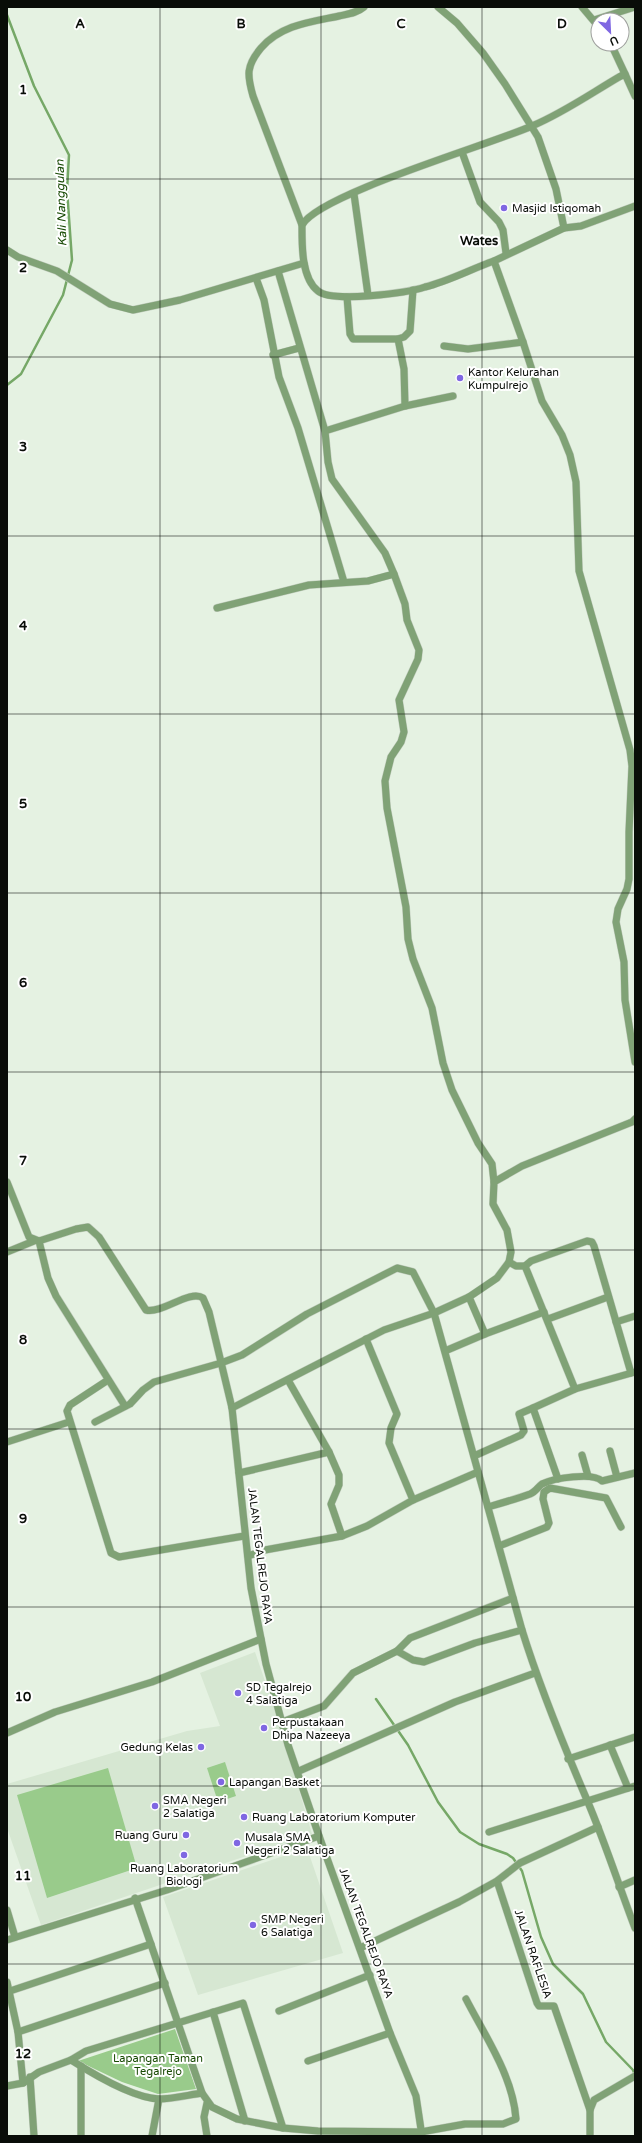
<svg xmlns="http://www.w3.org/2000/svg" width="642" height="2143" font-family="'Varela Round',sans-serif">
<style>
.built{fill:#d6e7d2}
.green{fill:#99cb8b}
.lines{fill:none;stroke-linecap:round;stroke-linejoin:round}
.stream{stroke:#76a867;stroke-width:2.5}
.street-casing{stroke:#c2cdbf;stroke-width:8}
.street{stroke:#80a276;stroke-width:7}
.grid{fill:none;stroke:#090d08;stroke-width:1;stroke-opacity:0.55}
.poi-dot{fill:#7f67e2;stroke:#fff;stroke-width:1.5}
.labels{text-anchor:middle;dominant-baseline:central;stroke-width:4;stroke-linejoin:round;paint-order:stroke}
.poi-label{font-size:11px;fill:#090d08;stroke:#fff;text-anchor:start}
.street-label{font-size:11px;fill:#090d08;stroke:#fff}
.park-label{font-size:11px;fill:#184a03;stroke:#fff}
.water-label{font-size:12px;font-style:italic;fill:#194a05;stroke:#fff}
.quarter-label{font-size:13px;font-weight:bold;fill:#090d08;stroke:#fff}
.grid-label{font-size:13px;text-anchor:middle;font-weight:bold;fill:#090d08;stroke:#fff;stroke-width:4;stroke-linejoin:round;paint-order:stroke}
</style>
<rect width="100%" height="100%" fill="#e5f2e2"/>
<!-- built -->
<g class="built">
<path d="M 255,1652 L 276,1713 L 312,1834 L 41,1925 L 7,1828 L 7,1784 L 187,1731 L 220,1726 L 200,1673 Z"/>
<path d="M 307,1848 L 343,1953 L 198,1995 L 163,1897 Z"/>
</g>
<!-- green -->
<g class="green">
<path d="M 225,1762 L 236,1796 L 218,1802 L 207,1768 Z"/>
<path d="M 108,1768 L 137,1868 L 47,1898 L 17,1795 Z"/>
<path d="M 175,2029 L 196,2089 L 158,2094 L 122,2082 L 78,2061 Z"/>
</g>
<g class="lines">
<!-- stream -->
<g class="stream">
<path d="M 7,15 L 34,86 L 69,155 L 67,190 L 72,260 L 63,295 L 21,374 L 7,385"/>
<path d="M 376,1699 L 408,1745 L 438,1802 L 460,1832 L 479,1844 L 507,1854 L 513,1858 L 522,1871 L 541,1937 L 553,1964 L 583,1994 L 606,2042 L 633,2070 L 635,2075"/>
</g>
<!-- street casing -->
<g class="street-casing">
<g id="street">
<path d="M 438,7 L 457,23 L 483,53 L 505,84 L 538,137 L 556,189 L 564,228 L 494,261 L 523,342 L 542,401 L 562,435 L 570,455 L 576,482 L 579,571 L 630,750 L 632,766 L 629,832 L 629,879 L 627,889 L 618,909 L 616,922 L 624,962 L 625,1000 L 635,1062"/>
<path d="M 582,7 L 598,26"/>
<path d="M 594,20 L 635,7"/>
<path d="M 611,44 L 625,74"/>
<path d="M 462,152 L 480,202 L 499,222 L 503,230 L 506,253"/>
<path d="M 354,194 L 368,295"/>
<path d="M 302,225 L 253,96 C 247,75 246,66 261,48 C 281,25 310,22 339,16 C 348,14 357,13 364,7"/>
<path d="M 564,228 L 581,226 L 635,206"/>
<path d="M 7,250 L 18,257 L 57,271 L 110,304 L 133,310 L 180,300 L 304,263"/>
<path d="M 494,261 C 471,269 449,281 425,287 C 407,293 332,303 318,291 C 301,278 302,244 302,225 C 319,194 492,144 532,126 C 563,113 590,94 619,77 L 625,74 L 635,96"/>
<path d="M 256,278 L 264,300 L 279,377 L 298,428 L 344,582"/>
<path d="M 347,297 L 350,334 L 353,339 L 398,339 L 404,337 L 410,331 L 413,290"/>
<path d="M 398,339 L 404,369 L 405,406"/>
<path d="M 444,346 L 468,349 L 523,342"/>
<path d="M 273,355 L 299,348"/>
<path d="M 325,431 L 405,406 L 453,396"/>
<path d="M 394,574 L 405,604 L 407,620 L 419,650 L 418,659 L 399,700 L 404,732 L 401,742 L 391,757 L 385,781 L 387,808 L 406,907 L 408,939 L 413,959 L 432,1008 L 443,1063 L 452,1090 L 478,1143 L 492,1164 L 494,1182"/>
<path d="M 217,608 L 309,585 L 368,581 L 394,574 L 385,553 L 332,479 L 328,462 L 325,431 L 278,271"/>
<path d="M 7,1182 L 29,1237 L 39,1241 L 76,1229 L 88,1227 L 99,1237 L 146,1310 C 162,1314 190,1289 203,1298 L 209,1312 L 232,1408 L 251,1588 L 266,1664 L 288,1745 L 319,1836 L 390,2033 L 416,2096 L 422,2136"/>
<path d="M 39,1241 L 48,1278 L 56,1296 L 125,1406"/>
<path d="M 7,1252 L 34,1241"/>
<path d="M 509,1262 L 516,1266 L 525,1266"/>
<path d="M 469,1297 L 485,1334"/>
<path d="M 548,1319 L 608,1297"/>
<path d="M 616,1322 L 635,1316"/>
<path d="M 366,1339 L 397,1414 L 391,1428 L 389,1443 L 413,1500"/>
<path d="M 445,1351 L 485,1334 L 544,1312"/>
<path d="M 108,1380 L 70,1405 L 67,1411 L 111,1553 L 119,1557 L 244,1536"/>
<path d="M 288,1380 L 329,1452 L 339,1475 L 339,1485 L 331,1504 L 342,1536"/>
<path d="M 575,1389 L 525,1266 L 531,1261 L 587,1241 L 592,1242 L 594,1246 L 631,1373"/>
<path d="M 232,1408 L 384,1330 L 434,1313 L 469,1297 L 497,1278 L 509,1262 L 511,1252 L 507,1230 L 493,1204 L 494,1182 L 522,1166 L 632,1122 L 635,1119"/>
<path d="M 95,1422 L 130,1404 L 143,1390 L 154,1382 L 221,1363 L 242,1355 L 307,1314 L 397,1268 L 413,1272 L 434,1313 L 522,1630 C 540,1688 563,1744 587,1800 C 605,1842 619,1886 635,1928"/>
<path d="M 7,1442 L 69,1422"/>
<path d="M 610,1451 L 617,1477"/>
<path d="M 582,1455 L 588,1476"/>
<path d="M 474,1456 L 521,1435 L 524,1431 L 519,1414 L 533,1408"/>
<path d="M 239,1473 L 329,1452"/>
<path d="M 558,1479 L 533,1408 L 575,1389 L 635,1372"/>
<path d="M 488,1507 C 502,1503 516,1499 530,1494 C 535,1492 538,1487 542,1484 C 554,1478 593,1472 602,1481 L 635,1473"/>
<path d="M 499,1546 L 547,1527 L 549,1523 L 543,1499 L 544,1492 L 550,1488 L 606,1498 L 621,1527"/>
<path d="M 248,1556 L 265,1550 L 342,1536 L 367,1526 L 413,1500 L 478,1472"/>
<path d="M 397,1651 L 410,1638 L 513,1598"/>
<path d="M 282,1722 L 324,1706 L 353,1673 L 397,1651 L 413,1660 L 424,1662 L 475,1643 L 522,1630"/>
<path d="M 7,1733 L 55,1712 L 152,1682 L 261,1639"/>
<path d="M 610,1745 L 628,1788"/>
<path d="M 568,1759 L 635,1737"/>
<path d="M 299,1771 L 455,1702 L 535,1673"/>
<path d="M 489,1832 L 635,1786"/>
<path d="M 497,1881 L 537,2003 L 539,2006 L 554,2006 L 590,2110"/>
<path d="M 619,1887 L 635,1880"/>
<path d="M 135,1898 L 202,2093"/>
<path d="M 7,1910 L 15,1937"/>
<path d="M 7,1940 L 167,1890 L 319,1836"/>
<path d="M 360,1948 L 459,1902 L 497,1881 L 520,1863 L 598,1827"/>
<path d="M 7,1982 L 18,2032 L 23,2083"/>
<path d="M 10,1991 L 151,1944"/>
<path d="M 279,2011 L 370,1975"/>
<path d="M 213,2012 L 245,2121"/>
<path d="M 18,2032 L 165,1983"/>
<path d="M 71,2060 L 86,2051 L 243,2003 L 283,2128"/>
<path d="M 308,2061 L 390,2033"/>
<path d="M 81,2066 L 81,2136"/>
<path d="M 30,2077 L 34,2136"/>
<path d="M 7,2086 L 23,2083 L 39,2072 L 71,2060 C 93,2074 133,2098 159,2099 C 172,2099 188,2095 202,2093 L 212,2107 L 237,2119 L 283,2128 L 318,2131 L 421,2132 L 465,2124 L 503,2124 L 516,2119 C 513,2076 485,2036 466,1999"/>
<path d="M 152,2136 L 159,2099"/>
<path d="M 207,2136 L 204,2117 L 207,2103"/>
<path d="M 590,2136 L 590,2110 L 594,2100 L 635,2076"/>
</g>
</g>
<!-- street -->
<use href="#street" class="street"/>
</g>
<!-- grid -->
<path class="grid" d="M 160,7 L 160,2136M 321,7 L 321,2136M 482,7 L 482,2136M 7,179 L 635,179M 7,357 L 635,357M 7,536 L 635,536M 7,714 L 635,714M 7,893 L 635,893M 7,1072 L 635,1072M 7,1250 L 635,1250M 7,1429 L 635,1429M 7,1607 L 635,1607M 7,1786 L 635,1786M 7,1964 L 635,1964"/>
<!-- markers -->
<g class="poi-dot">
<circle cx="504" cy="208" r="4"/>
<circle cx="460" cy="378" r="4"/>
<circle cx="238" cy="1693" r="4"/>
<circle cx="264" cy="1728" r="4"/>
<circle cx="201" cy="1747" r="4"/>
<circle cx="221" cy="1782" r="4"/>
<circle cx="155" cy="1806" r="4"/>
<circle cx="244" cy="1817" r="4"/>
<circle cx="186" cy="1835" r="4"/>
<circle cx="237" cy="1843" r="4"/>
<circle cx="184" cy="1855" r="4"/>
<circle cx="253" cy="1925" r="4"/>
</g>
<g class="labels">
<!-- poi labels -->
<g class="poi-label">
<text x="512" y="208">Masjid Istiqomah</text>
<text x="468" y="372">Kantor Kelurahan<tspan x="468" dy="13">Kumpulrejo</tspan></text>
<text x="246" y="1687">SD Tegalrejo<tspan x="246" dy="13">4 Salatiga</tspan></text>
<text x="272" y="1722">Perpustakaan<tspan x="272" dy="13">Dhipa Nazeeya</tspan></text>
<text x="193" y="1747" text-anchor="end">Gedung Kelas</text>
<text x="229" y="1782">Lapangan Basket</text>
<text x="163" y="1800">SMA Negeri<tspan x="163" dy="13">2 Salatiga</tspan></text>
<text x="252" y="1817">Ruang Laboratorium Komputer</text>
<text x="178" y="1835" text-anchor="end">Ruang Guru</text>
<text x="245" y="1837">Musala SMA<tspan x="245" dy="13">Negeri 2 Salatiga</tspan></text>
<text x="184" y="1868" text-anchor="middle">Ruang Laboratorium<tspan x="184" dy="13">Biologi</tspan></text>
<text x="261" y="1919">SMP Negeri<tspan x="261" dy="13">6 Salatiga</tspan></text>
</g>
<!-- street labels -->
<g class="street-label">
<text transform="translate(260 1556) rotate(83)">JALAN TEGALREJO RAYA</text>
<text transform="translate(366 1933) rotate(70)">JALAN TEGALREJO RAYA</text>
<text transform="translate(533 1954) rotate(71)">JALAN RAFLESIA</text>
</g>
<!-- park labels -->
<g class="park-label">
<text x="158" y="2058">Lapangan Taman<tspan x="158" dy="13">Tegalrejo</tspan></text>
</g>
<!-- water labels -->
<g class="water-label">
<text transform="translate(61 203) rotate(-92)">Kali Nanggulan</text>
</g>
<!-- quarter labels -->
<g class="quarter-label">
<text x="479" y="241">Wates</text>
</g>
</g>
<g class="grid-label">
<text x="80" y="28">A</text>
<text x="241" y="28">B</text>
<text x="401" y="28">C</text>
<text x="562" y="28">D</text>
<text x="23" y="94">1</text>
<text x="23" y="272">2</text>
<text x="23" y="451">3</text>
<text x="23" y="630">4</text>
<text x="23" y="808">5</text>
<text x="23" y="987">6</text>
<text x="23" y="1165">7</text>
<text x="23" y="1344">8</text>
<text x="23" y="1523">9</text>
<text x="23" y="1701">10</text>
<text x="23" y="1880">11</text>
<text x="23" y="2058">12</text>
</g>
<!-- border -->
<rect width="642" height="2143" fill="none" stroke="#090d08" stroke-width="16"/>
<!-- north arrow -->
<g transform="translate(610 32) rotate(156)"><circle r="19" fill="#ffffff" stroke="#9d9e9c"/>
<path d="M0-3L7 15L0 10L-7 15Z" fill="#7f67e2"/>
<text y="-6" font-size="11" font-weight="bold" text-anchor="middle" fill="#090d08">U</text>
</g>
</svg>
